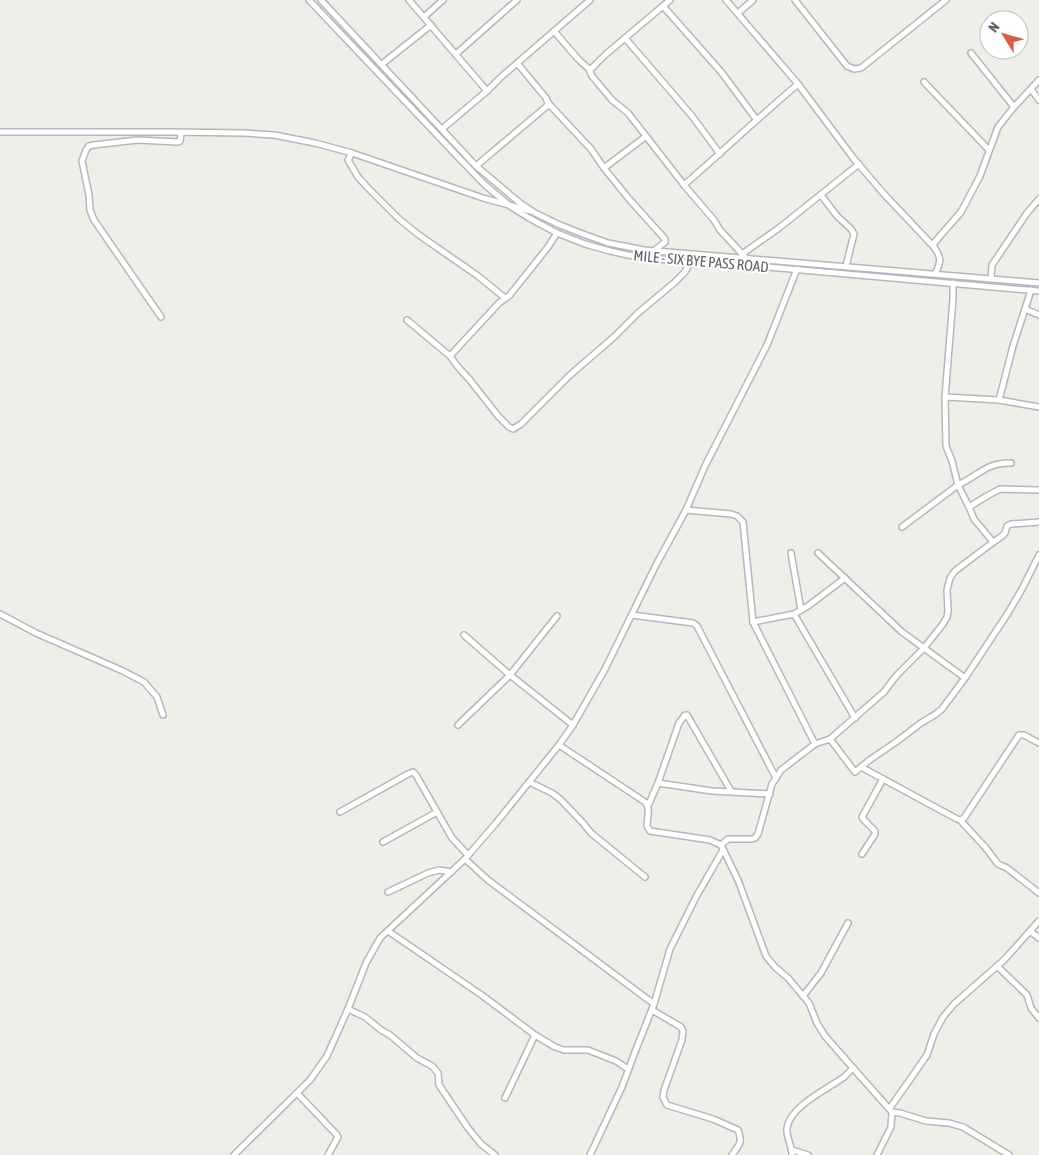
<svg xmlns="http://www.w3.org/2000/svg" width="1039" height="1155" font-family="'Asap Condensed',sans-serif">
<style>
.lines{fill:none;stroke-linecap:round;stroke-linejoin:round}
.minor-casing{stroke:#b5b7ba;stroke-width:8}
.minor{stroke:#fff;stroke-width:5}
.labels{text-anchor:middle;dominant-baseline:central;stroke-width:4;stroke-linejoin:round;paint-order:stroke}
.street-label{font-size:15px;fill:#5f6266;stroke:#fff}
</style>
<rect width="100%" height="100%" fill="#efeee8"/>
<g class="lines">
<!-- minor casing -->
<g class="minor-casing">
<g id="minor">
<path d="M 309,0 L 459,158 L 484,184 L 510,206 L 529,218 L 557,233 L 585,244 L 610,251 L 628,255 L 690,263 L 756,266 L 1039,291"/>
<path d="M 321,0 L 476,166 L 520,203 L 535,213 L 560,225 L 583,234 L 608,243 L 644,250 L 1039,283"/>
<path d="M 409,0 L 487,91 L 442,129"/>
<path d="M 726,0 L 798,84 L 854,159 L 884,194 L 934,247"/>
<path d="M 795,0 L 847,66 L 854,69 L 861,68 L 946,0"/>
<path d="M 663,6 L 722,73 L 756,119"/>
<path d="M 738,13 L 753,0"/>
<path d="M 424,17 L 443,0"/>
<path d="M 554,31 L 578,59 L 589,69 L 592,68 L 605,55 L 670,0"/>
<path d="M 625,38 L 692,116 L 720,154"/>
<path d="M 971,53 L 1014,107"/>
<path d="M 456,54 L 517,0"/>
<path d="M 382,64 L 431,25"/>
<path d="M 589,69 L 592,76 L 612,100 L 628,113 L 684,185 L 714,220 L 720,230 L 745,257"/>
<path d="M 924,82 L 989,150"/>
<path d="M 1031,89 L 1039,100"/>
<path d="M 487,91 L 501,77 L 590,0"/>
<path d="M 548,103 L 591,149 L 604,168 L 629,199 L 665,239 L 665,242 L 655,250"/>
<path d="M 0,132 L 172,132 L 244,133 L 274,135 L 315,143 L 352,153 L 483,198 L 531,211"/>
<path d="M 352,153 L 348,160 L 358,177 L 368,188 L 399,219 L 419,235 L 478,276 L 505,298"/>
<path d="M 476,166 L 547,106 L 548,103 L 546,98 L 517,63"/>
<path d="M 604,168 L 645,137"/>
<path d="M 684,185 C 722,152 759,117 798,84"/>
<path d="M 821,195 L 837,216 L 851,229 L 854,234 L 846,266"/>
<path d="M 742,254 L 779,228 L 859,164"/>
<path d="M 935,274 C 941,262 942,258 934,247 L 934,243 L 961,212 L 980,176 L 998,127 L 1014,107 L 1039,80"/>
<path d="M 991,279 L 992,265 L 1027,213 L 1039,199"/>
<path d="M 953,283 L 953,299 L 945,397 L 999,400 L 1039,407"/>
<path d="M 1031,290 L 1025,309 L 1039,315"/>
<path d="M 161,317 L 94,220 L 90,210 L 89,195 L 82,161 L 86,150 L 89,146 L 94,145 L 137,140 L 178,142 L 180,141 L 181,133"/>
<path d="M 407,320 L 450,356 L 458,367 L 469,379 L 499,417 L 509,427 L 513,429 L 521,424 L 570,375 L 614,337 L 638,313 L 675,282 L 685,272 L 690,263"/>
<path d="M 450,356 L 499,303 L 509,296 L 548,247 L 557,233"/>
<path d="M 945,397 L 946,446 L 952,461 L 958,485 L 969,507 L 974,519 L 993,542"/>
<path d="M 999,400 L 1013,346 L 1025,309"/>
<path d="M 969,507 L 987,496 L 1000,489 L 1039,490"/>
<path d="M 686,510 L 731,514 L 737,516 L 743,522 L 753,622 L 815,744"/>
<path d="M 902,527 L 958,485 C 978,476 987,462 1011,463"/>
<path d="M 791,553 L 801,610"/>
<path d="M 818,553 L 902,632 L 965,678"/>
<path d="M 0,614 L 36,633 L 123,671 L 144,682 L 157,697 L 163,715"/>
<path d="M 794,614 L 855,718"/>
<path d="M 632,615 L 693,623 L 697,626 L 776,778"/>
<path d="M 753,622 L 794,614 L 808,606 L 845,578"/>
<path d="M 464,635 L 510,675 L 573,725"/>
<path d="M 458,725 L 510,675 L 557,616"/>
<path d="M 830,739 L 855,772 L 871,759 L 896,742 L 921,723 L 936,714 L 942,709 L 965,678 L 1008,613 L 1022,589 L 1039,555"/>
<path d="M 559,745 L 645,802 C 651,809 647,817 647,826 L 650,831 L 710,840 L 721,845 L 738,880 L 766,956 L 775,967 L 788,978 L 809,1003 L 817,1023 L 825,1036 L 853,1068 L 892,1112 L 891,1127 L 877,1155"/>
<path d="M 861,767 L 957,819 L 960,820 L 964,818 L 1019,735 L 1024,735 L 1039,743"/>
<path d="M 529,782 L 552,793 L 560,799 L 583,823 L 591,833 L 645,877"/>
<path d="M 658,783 L 712,791 L 770,794"/>
<path d="M 648,806 L 658,783 L 679,723 L 685,715 L 687,715 L 731,791"/>
<path d="M 340,812 L 408,774 L 413,772 L 416,775 L 452,838 L 468,855"/>
<path d="M 960,820 L 985,847 L 998,864 L 1007,868 L 1039,893"/>
<path d="M 383,842 L 437,812"/>
<path d="M 721,845 L 728,839 L 752,839 L 755,838 L 758,834 L 772,784 L 776,778 L 781,770 L 815,744 L 830,739 L 884,692 L 896,676 L 924,648 L 943,624 L 947,617 L 948,611 L 947,590 L 950,578 L 955,571 L 984,549 L 1002,536 L 1005,533 L 1007,526 L 1011,524 L 1039,522"/>
<path d="M 862,854 L 875,834 L 875,831 L 864,820 L 862,817 L 883,779"/>
<path d="M 465,859 L 488,880 L 654,1004"/>
<path d="M 388,892 L 428,873 L 439,870 L 451,872"/>
<path d="M 388,931 L 483,996 L 535,1035 L 555,1047 L 564,1050 L 588,1050 L 616,1061 L 628,1069"/>
<path d="M 1030,931 L 1039,938"/>
<path d="M 997,966 L 1027,995 L 1031,1008 L 1039,1018"/>
<path d="M 803,996 L 821,973 L 848,923"/>
<path d="M 348,1009 L 365,1017 L 381,1030 L 390,1035 L 417,1058 L 432,1066 L 438,1073 L 439,1085 L 468,1128 L 481,1144 L 495,1155"/>
<path d="M 652,1010 L 681,1027 L 683,1031 L 682,1040 L 664,1090 L 663,1097 L 667,1105 L 713,1119 L 738,1130 C 743,1142 739,1145 732,1155"/>
<path d="M 297,1093 L 337,1135 L 338,1137 L 328,1155"/>
<path d="M 505,1098 L 535,1035"/>
<path d="M 890,1108 L 927,1055 L 934,1034 L 943,1017 L 954,1004 L 1004,960 L 1039,921"/>
<path d="M 892,1112 L 900,1113 L 926,1121 L 949,1123 L 963,1127 L 1009,1155"/>
<path d="M 792,1150 L 808,1155"/>
<path d="M 234,1155 L 310,1080 L 327,1056 L 348,1009 L 366,963 L 380,938 L 465,859 L 496,823 L 559,745 L 573,725 L 605,669 L 656,565 L 686,510 L 705,466 L 767,345 L 797,269"/>
<path d="M 590,1155 L 622,1087 L 635,1052 L 654,1004 L 670,949 L 696,897 L 723,850"/>
<path d="M 792,1155 C 792,1146 786,1137 787,1128 C 790,1106 828,1089 844,1077 C 847,1074 850,1071 853,1068"/>
</g>
</g>
<!-- minor -->
<use href="#minor" class="minor"/>
</g>
<g class="labels">
<!-- street labels -->
<g class="street-label">
<text transform="translate(701 261) rotate(5)">MILE - SIX BYE PASS ROAD</text>
</g>
</g>
<!-- north arrow -->
<g transform="translate(1004 35) rotate(307)"><circle r="24" fill="#ffffff" stroke="#bfc0c2"/>
<path d="M0-4L9 19L0 12L-9 19Z" fill="#d65f47"/>
<text y="-8" font-size="14" font-weight="bold" text-anchor="middle" fill="#5f6266">N</text>
</g>
</svg>
